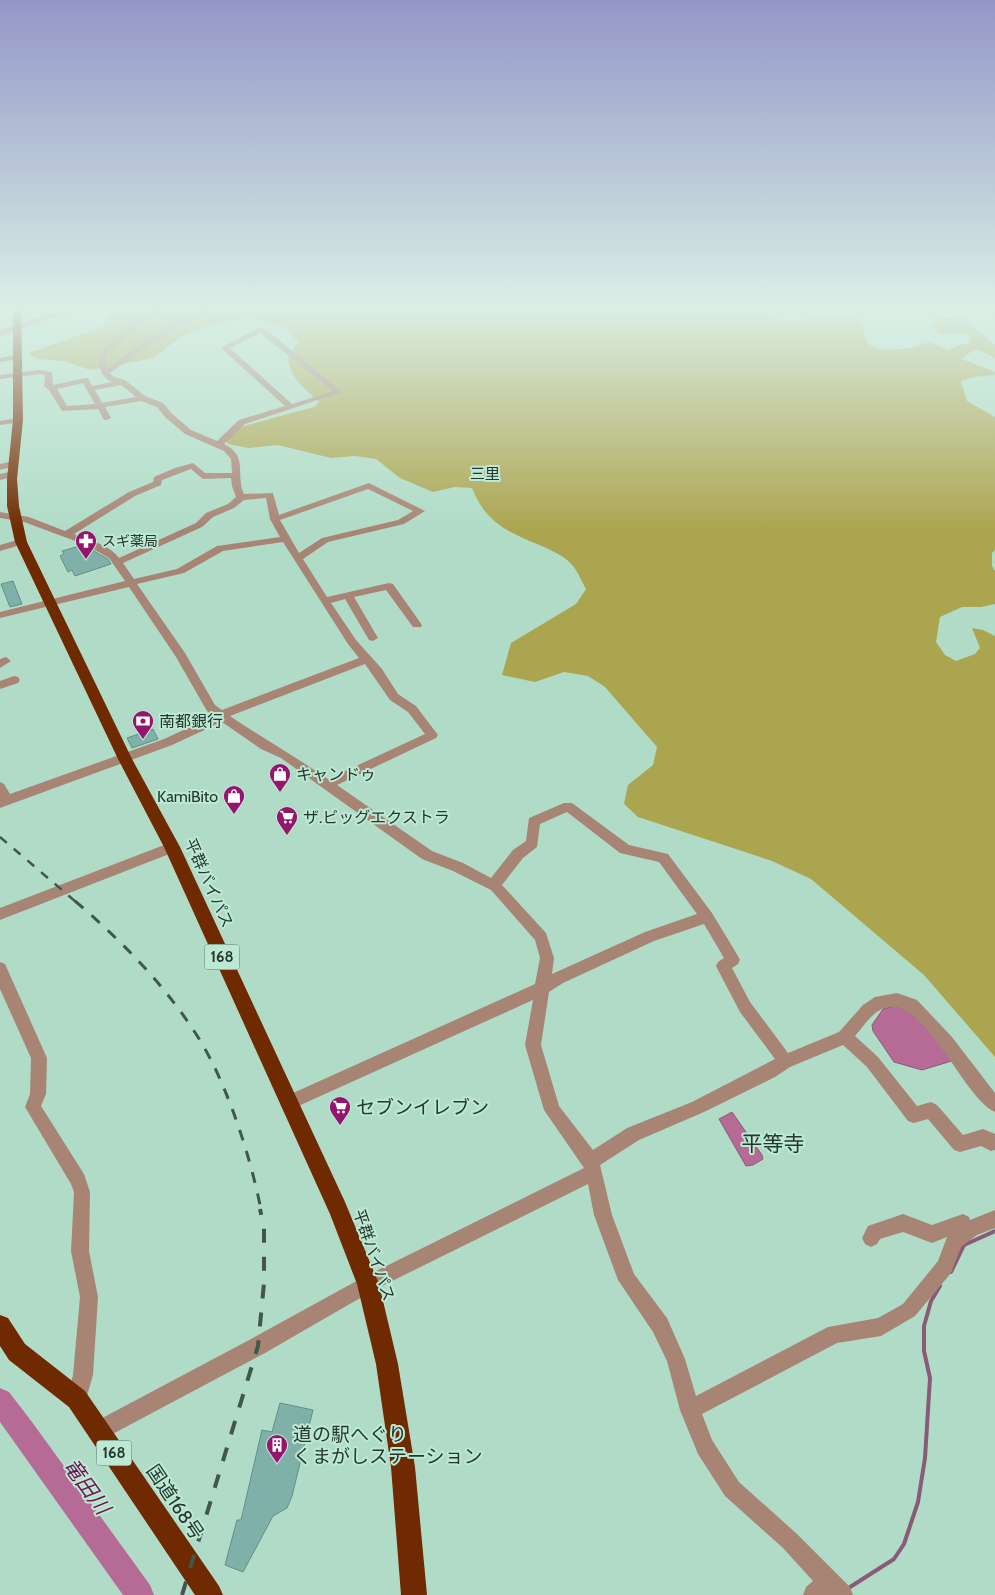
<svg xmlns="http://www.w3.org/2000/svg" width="995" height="1595" font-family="Cabin,'Noto Sans JP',sans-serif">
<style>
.green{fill:#aca550}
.water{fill:#b56b96;stroke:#8a5b77}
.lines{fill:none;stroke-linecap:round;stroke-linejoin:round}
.stream{stroke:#8a5b77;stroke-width:4}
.river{fill:#b56b96;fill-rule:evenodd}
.building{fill:#7fb1a9;stroke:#5f9089}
.minor{fill:#a88475;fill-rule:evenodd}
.highway{fill:#702a01;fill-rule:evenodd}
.rail-far2{stroke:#41574c;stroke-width:2.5;stroke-dasharray:9 9;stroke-linecap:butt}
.rail-far1{stroke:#41574c;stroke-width:3;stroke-dasharray:11 11;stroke-linecap:butt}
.rail{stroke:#41574c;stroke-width:4;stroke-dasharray:14 14;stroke-linecap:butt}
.labels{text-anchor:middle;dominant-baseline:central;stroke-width:4;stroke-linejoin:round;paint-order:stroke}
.far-poi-label{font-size:14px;fill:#26372f;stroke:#bde9d4;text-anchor:start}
.far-neighbourhood-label{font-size:15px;fill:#26372f;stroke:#bde9d4}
.shield{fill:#bde9d4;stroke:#536c60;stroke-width:1}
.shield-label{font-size:15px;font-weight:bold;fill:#26372f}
.poi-label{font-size:16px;fill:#26372f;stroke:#bde9d4;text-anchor:start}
.street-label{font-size:16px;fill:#26372f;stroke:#bde9d4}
.near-poi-label{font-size:19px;fill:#26372f;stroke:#bde9d4;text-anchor:start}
.near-street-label{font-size:19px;fill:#26372f;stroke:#bde9d4}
.near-neighbourhood-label{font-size:21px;fill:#26372f;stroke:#bde9d4}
.near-water-label{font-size:21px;font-style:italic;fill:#6e1351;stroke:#bde9d4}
</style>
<rect width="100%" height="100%" fill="#b0dcc7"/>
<!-- green -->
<path class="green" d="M 118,306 L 709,306 L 725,310 L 760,310 L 786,323 L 822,316 L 857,319 C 865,325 863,337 869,344 C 875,351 906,350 915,347 C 921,346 924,342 930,343 C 936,344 943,348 948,351 L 961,344 L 968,345 L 971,336 C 955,326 945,343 932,327 L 935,319 L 962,317 L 995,345 L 995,358 C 979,350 977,345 962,359 L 995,372 L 994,375 L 973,377 L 961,381 L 967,401 L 995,417 L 995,550 L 992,553 L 992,566 L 995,571 L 995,604 L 981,607 L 962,607 L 940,617 L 936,642 L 945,655 L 956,661 L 975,654 L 980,648 L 972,628 L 983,630 L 995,636 L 995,1057 L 924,975 L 811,879 L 772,861 L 638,817 L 624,804 L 628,785 L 653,765 L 657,747 L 605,687 L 588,676 L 564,672 L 535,682 L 502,675 L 511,643 L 576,604 L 586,589 C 582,582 578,572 573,566 C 566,557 553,551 544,547 C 510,533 486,524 472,488 L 455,487 L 433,492 L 400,478 L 376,459 L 355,456 L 331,458 L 278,445 L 249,448 L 228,444 L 224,436 L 240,427 L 314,407 L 319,402 C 303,386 292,381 288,358 L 298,342 L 286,329 L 261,320 L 247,318 L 205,327 L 182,336 L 153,358 L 90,370 L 65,361 L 38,359 L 28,353 L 103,327 L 108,313 Z"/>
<!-- water -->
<g class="water">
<path d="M 894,1006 L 913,1012 L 955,1060 L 922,1070 L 894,1062 L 873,1031 L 872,1025 L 883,1009 Z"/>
<path d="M 732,1112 L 762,1155 L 763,1159 L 753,1165 L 746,1166 L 719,1119 Z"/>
</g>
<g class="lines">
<!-- stream -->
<g class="stream">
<path d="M 951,1272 L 964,1245 L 995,1231"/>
<path d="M 847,1589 L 894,1559 L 904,1544 L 918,1502 L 925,1458 L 930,1378 L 924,1351 L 924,1326 L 931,1301 L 940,1286"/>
</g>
<!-- river -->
<g class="river">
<path d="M 72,306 L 86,306 L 0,336 L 0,330 Z"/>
<path d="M 0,1388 L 9,1392 L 32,1422 L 150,1585 L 154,1595 L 123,1595 L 0,1422 Z"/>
</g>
</g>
<!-- building -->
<g class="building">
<path d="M 76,547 L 92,550 L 108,559 L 111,564 L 75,576 L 72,570 L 68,572 L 60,556 L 64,554 L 62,551 Z"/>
<path d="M 13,581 L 22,604 L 10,607 L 1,584 Z"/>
<path d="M 153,729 L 158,739 L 132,748 L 127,738 Z"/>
<path d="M 280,1403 L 313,1410 L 292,1496 L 287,1508 L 273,1516 L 243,1572 L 225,1565 L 237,1520 L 241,1520 L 262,1430 L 272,1432 Z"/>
</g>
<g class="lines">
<!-- minor -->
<g class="minor">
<path d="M 161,306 L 170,306 L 147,318 L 107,354 L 106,358 L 108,368 C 132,350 189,306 217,306 L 169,332 L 110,373 L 114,377 L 125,380 L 145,396 L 163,403 L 171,413 L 191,430 L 217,441 L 239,420 L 285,406 L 221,348 L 258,328 L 264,328 L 342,392 L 245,424 L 224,444 C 249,456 235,475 244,494 L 273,493 L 279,515 L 369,483 L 425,511 L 404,524 L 328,542 L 303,559 L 327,597 L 389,583 L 393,584 L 422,625 L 421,627 L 413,627 L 386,590 L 354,597 L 378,638 L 373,641 L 369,640 L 345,599 L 331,603 L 356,640 L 382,669 L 398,694 L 416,706 L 438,735 L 436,738 L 337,785 L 432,851 L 463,863 L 491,878 L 513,850 L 526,841 L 529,818 L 564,803 L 572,803 L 629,845 L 668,854 L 712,913 L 738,956 L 740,960 L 738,964 L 732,968 L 750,1002 L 788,1053 L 839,1032 L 863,1005 L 875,997 L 897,993 L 917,1000 L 952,1037 L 995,1093 L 995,1112 C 963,1099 923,990 882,1009 C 871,1014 863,1027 855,1036 L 878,1057 L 917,1106 L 931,1102 L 937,1105 L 963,1135 L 983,1129 L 995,1134 L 995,1150 L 991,1151 L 981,1146 L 960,1152 L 954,1150 L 928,1119 L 914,1123 L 908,1121 L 867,1067 L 843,1045 L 790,1067 L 775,1077 L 704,1112 L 639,1140 L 600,1165 L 612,1215 L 634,1274 L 667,1318 L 685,1359 L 696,1396 L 828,1327 L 878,1318 L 903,1304 L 938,1261 L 947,1237 L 932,1243 L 903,1232 L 880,1239 L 877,1244 L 871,1247 L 865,1244 L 862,1238 L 868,1226 L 903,1214 L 932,1225 L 963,1214 L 969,1217 L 970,1220 L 995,1210 L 995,1228 L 977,1235 L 961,1247 L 951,1273 L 915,1316 L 881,1336 L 837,1343 L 702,1414 L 712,1440 L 739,1482 L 797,1534 L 850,1587 L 853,1595 L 803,1595 L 806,1587 L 813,1581 L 783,1548 L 725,1496 L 698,1454 L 680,1410 L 667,1361 L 653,1332 L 618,1280 L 594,1215 L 588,1184 L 374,1290 L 265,1353 L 105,1438 L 98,1441 L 91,1438 L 88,1431 L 91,1424 L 251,1339 L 362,1278 L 584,1168 L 544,1110 L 525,1045 L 533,1000 L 294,1108 L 288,1111 L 282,1108 L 280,1103 L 282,1098 L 535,984 L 540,958 L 535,940 L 491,890 L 453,871 L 422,859 L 281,758 L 261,749 L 222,722 L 172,745 L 0,808 L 0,782 L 4,784 L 10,794 L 164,739 L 214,716 L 207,711 L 176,657 L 129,587 L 0,618 L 0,612 L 125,581 L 109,558 L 86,545 L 24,522 L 0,518 L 0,512 L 29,517 L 65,531 L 129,492 L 153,482 L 154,477 L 175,468 L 193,463 L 205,473 L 232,473 L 231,459 L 224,451 L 185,434 L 165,417 L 157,407 L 141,401 L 105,407 L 111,418 L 107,420 L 104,420 L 98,409 L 62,411 L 49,390 L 44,386 L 45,375 L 40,374 L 0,379 L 0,375 L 40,370 L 52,372 L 53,385 L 85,378 L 88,378 L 92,386 L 112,382 C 101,378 96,363 100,353 L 143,316 ZM 260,333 L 333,391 L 292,404 L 230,348 ZM 83,383 L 95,404 L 67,406 L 57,389 ZM 121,385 L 136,397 L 102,403 L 95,390 ZM 191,469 L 203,479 L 231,478 L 232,486 L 236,497 L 228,504 L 206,513 L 196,523 L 119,558 C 110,545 87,539 74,534 L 135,496 L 161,485 L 162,480 ZM 368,489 L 413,511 L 398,520 L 322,538 L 299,553 L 280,520 ZM 266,498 L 270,519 L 280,537 L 217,546 L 177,569 L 134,579 L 123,563 L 202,527 L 213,517 L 234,508 L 244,500 ZM 283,542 L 348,644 L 359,658 L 222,710 L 215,705 L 185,653 L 137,584 L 184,573 L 223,551 ZM 365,664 L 390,700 L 408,712 L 425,734 L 328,779 C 296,757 262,738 230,716 ZM 567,812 L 620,853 L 659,862 L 697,914 L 645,932 L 552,974 L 554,958 L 546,933 L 502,885 L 523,858 L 537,847 L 540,824 ZM 704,924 L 724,958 L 718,962 L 716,966 L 718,970 L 740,1012 L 775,1059 L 692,1102 L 627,1128 L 593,1150 L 559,1106 L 541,1045 L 549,992 L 563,983 L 654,941 Z"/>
<path d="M 17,355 L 21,357 L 20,359 L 0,362 L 0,358 Z"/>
<path d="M 18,418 L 21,418 L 21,422 L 0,425 L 0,421 Z"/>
<path d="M 13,461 L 16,462 L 16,466 L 0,470 L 0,464 Z"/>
<path d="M 13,471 L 17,474 L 16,476 L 0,480 L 0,474 Z"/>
<path d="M 21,539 L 24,540 L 24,544 L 0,551 L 0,545 Z"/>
<path d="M 6,657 L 11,661 L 0,668 L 0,659 Z"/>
<path d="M 14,676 L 18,677 L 20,680 L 18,683 L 0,689 L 0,681 Z"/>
<path d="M 172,842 L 177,843 L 179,847 L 177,851 L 0,920 L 0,908 Z"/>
<path d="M 0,962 L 5,964 L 47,1058 L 46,1094 L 41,1106 L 84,1174 L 90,1192 L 89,1251 L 98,1297 L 93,1375 L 84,1406 L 77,1409 L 70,1406 L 67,1399 L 73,1375 L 80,1297 L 71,1251 L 74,1192 L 71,1184 L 25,1107 L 30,1094 L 31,1058 L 0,989 Z"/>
</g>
<!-- highway -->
<g class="highway">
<path d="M 13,306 L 21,306 L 23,420 L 17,479 L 19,506 L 27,542 L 132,759 L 180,847 L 345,1202 L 379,1284 L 398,1364 L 415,1467 L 427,1595 L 401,1595 L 391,1467 L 376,1364 L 357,1284 L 330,1214 L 164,847 L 118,759 L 15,542 L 7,506 L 7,479 L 13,420 Z"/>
<path d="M 0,1315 L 8,1318 L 25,1344 L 85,1391 L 219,1586 L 223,1595 L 195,1595 L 69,1407 L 9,1360 L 0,1346 Z"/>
</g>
<!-- rail-far2 -->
<path class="rail-far2" d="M 0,837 L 76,902"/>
<!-- rail-far1 -->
<path class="rail-far1" d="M 75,901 C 123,942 168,988 201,1042 C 228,1087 251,1158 261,1210"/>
<!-- rail -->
<path class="rail" d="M 182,1595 L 258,1346 L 264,1283 L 264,1228 L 260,1209"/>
</g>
<!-- sky -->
<linearGradient id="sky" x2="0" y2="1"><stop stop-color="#9397c7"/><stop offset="0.58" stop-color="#dbefe6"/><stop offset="1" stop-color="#dbefe6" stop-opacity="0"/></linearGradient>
<rect width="995" height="530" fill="url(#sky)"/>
<!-- icons -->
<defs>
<g id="pharmacy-pin" transform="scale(1.125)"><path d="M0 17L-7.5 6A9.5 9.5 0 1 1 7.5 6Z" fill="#95156e" stroke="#bde9d4"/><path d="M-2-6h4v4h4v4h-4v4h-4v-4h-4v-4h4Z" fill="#fff"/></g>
<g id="bank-pin" transform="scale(1.125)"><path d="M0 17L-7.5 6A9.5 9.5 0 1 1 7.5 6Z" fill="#95156e" stroke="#bde9d4"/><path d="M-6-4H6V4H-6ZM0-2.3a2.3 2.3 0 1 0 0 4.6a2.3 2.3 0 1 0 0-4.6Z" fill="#fff"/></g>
<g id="shop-pin" transform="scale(1.125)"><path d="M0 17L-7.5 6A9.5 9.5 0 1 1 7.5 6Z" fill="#95156e" stroke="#bde9d4"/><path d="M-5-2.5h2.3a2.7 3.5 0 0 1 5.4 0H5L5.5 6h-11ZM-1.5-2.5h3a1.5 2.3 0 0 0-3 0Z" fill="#fff"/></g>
<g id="supermarket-pin" transform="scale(1.125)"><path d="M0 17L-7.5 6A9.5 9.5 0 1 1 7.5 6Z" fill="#95156e" stroke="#bde9d4"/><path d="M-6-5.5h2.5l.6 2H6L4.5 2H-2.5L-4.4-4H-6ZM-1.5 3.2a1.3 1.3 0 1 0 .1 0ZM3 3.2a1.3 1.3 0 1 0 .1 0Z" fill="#fff"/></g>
<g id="building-pin" transform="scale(1.125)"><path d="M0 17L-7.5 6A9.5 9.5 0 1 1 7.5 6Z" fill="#95156e" stroke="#bde9d4"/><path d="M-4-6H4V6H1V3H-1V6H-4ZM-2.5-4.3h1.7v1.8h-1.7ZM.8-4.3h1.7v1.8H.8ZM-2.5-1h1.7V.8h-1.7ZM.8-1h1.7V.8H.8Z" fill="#fff"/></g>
</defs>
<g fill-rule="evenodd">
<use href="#pharmacy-pin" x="86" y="541"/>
<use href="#bank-pin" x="143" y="721"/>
<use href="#shop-pin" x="280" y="774"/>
<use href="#shop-pin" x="234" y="796"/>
<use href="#supermarket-pin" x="287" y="817"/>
<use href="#supermarket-pin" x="340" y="1107"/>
<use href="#building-pin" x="277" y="1445"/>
</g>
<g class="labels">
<!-- far-poi labels -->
<g class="far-poi-label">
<text x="102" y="541">スギ薬局</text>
</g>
<!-- far-neighbourhood labels -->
<g class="far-neighbourhood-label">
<text x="485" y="474">三里</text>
</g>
<!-- shield labels -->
<g class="shield">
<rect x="204.5" y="944.5" width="35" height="25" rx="4"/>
<rect x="96.5" y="1440.5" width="35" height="25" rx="4"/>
</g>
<g class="shield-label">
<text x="222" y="957">168</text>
<text x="114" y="1453">168</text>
</g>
<!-- poi labels -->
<g class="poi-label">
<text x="159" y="721">南都銀行</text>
<text x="296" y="774">キャンドゥ</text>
<text x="218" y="796" text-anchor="end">KamiBito</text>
<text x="303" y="817">ザ.ビッグエクストラ</text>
</g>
<!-- street labels -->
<g class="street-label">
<text transform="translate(209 883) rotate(66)">平群バイパス</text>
<text transform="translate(374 1255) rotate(71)">平群バイパス</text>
</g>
<!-- near-poi labels -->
<g class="near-poi-label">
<text x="356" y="1107">セブンイレブン</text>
<text x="293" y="1434">道の駅へぐり<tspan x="293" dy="22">くまがしステーション</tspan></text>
</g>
<!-- near-street labels -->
<g class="near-street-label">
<text transform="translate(175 1502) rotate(56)">国道168号</text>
</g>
<!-- near-neighbourhood labels -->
<g class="near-neighbourhood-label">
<text x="773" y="1143">平等寺</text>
</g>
<!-- near-water labels -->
<g class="near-water-label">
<text transform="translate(87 1486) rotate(54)">竜田川</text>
</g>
</g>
</svg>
